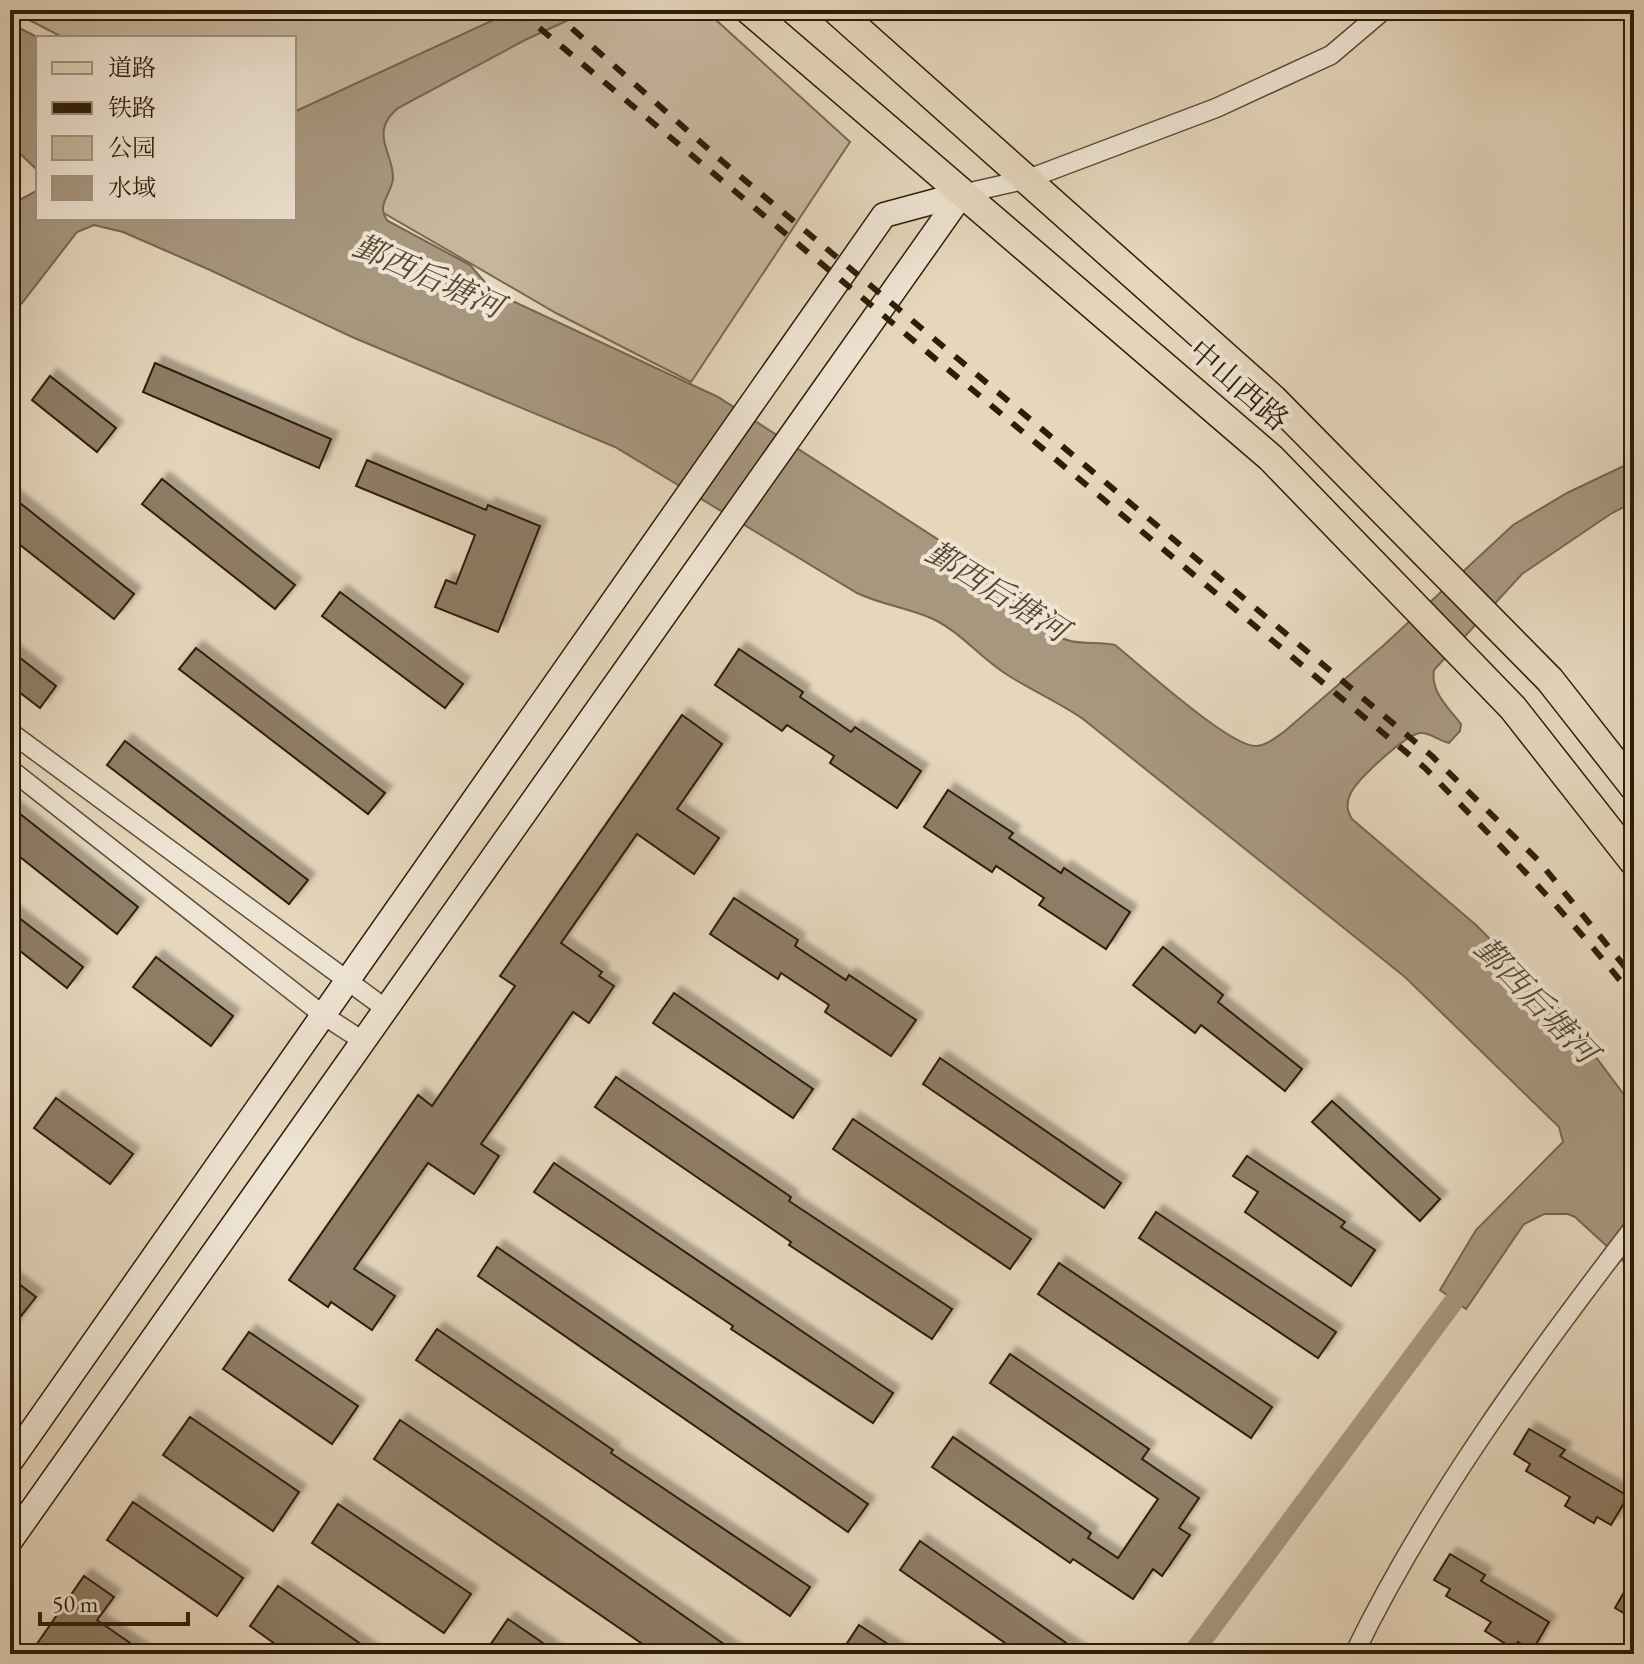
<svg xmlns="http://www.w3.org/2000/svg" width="1644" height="1664" font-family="'EB Garamond','Noto Serif SC',serif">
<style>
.green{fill:#c6b69d;stroke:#7a6952;stroke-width:2}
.water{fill:#a7977f;stroke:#77664f;stroke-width:2}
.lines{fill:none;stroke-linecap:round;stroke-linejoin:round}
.canal{stroke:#a7977f;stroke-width:20}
.building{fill:#8e7d66;stroke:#2f1c08;stroke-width:2;filter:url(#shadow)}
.street-casing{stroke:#5c4a35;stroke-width:21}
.secondary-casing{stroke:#2f1c08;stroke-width:27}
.primary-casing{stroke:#2f1c08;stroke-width:31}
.street{stroke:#eee4d3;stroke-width:18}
.secondary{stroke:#eee4d3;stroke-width:24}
.primary{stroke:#e5d6bc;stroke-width:28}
.rail{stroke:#2f1c08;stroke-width:6;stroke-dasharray:14 14;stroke-linecap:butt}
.labels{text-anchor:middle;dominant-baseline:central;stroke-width:8;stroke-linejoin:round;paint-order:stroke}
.street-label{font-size:30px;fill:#2f1c08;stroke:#eee4d3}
.water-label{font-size:32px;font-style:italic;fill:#594732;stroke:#eee4d3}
</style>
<defs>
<filter id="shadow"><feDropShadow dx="7" dy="-7" stdDeviation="2" flood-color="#0004"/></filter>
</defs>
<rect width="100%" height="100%" fill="#e5d6bc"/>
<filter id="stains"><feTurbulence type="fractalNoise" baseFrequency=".0025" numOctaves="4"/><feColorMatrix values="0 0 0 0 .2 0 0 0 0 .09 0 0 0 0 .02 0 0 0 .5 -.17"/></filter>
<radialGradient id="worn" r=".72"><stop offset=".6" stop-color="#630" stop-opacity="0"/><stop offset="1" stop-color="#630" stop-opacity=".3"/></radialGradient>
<!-- green -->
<path class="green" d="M 10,10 L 705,10 L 850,142 L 691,382 L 556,313 L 294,161 L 294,38 L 64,38 Z"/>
<!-- water -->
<g class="water">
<path d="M 515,10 L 590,10 L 525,40 L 398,108 C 391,115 386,119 384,129 C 381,145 394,162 393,179 C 391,195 375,206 388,221 L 470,265 L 490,288 L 504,297 L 718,397 L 1033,601 C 1043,610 1046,623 1055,632 C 1068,648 1097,640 1115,645 C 1140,665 1232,749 1257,746 C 1268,745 1276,737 1285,731 L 1384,645 L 1513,525 L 1567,493 L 1634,461 L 1634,502 L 1612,513 L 1522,574 L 1434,670 C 1430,692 1449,708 1461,724 L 1460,731 L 1449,743 C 1439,741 1430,732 1420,733 C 1405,735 1355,781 1350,795 C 1346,803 1347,811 1352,819 L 1476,925 L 1563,1013 L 1634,1108 L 1634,1271 L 1575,1217 L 1568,1214 L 1544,1214 L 1524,1224 L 1466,1309 L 1440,1290 L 1476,1230 L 1563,1142 L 1559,1127 L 1405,977 L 1083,719 C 1057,701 1028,689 1003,672 C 978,655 960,632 933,619 C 909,608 882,605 857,593 L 615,447 L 352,337 L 210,270 L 123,232 L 94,225 L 77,232 L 22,303 L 10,312 L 10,205 L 38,190 L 38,218 L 294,218 L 294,112 Z"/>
<path d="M 10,23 L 39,38 L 38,171 L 10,144 Z"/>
</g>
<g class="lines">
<!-- canal -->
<path class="canal" d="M 1192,1654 L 1469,1281"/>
</g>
<!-- building -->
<g class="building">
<path d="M 155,363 L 331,439 L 319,468 L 143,392 Z"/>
<path d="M 50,376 L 116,428 L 97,452 L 32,400 Z"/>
<path d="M 367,460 L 486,510 L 488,505 L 540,526 L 498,632 L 435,607 L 446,580 L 456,584 L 475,535 L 356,486 Z"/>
<path d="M 162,479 L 295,585 L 275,609 L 142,504 Z"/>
<path d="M 10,495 L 134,594 L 114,619 L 10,537 Z"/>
<path d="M 340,592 L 463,684 L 445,708 L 322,616 Z"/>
<path d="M 196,648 L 385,793 L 368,814 L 179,669 Z"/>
<path d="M 739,649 L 803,692 L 800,697 L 851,732 L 855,727 L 921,771 L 897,808 L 830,763 L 834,756 L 787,725 L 782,731 L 715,685 Z"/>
<path d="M 10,650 L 56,686 L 40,708 L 10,685 Z"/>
<path d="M 682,715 L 722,744 L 677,809 L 719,838 L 694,874 L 637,834 L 561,943 L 602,972 L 599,976 L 614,986 L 589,1023 L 573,1012 L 481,1144 L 499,1156 L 474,1194 L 428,1163 L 354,1269 L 395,1296 L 372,1330 L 331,1302 L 328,1307 L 289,1280 L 418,1095 L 432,1106 L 515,986 L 500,976 Z"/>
<path d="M 125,741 L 308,880 L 289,904 L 107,765 Z"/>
<path d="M 948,790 L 1013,833 L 1009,838 L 1061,873 L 1064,868 L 1130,912 L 1106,949 L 1039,905 L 1044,898 L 996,866 L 992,872 L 924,827 Z"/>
<path d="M 10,806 L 138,907 L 117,934 L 10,849 Z"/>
<path d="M 734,898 L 798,940 L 795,946 L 846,980 L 849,975 L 916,1020 L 891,1056 L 825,1012 L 829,1005 L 781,973 L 778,979 L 710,934 Z"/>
<path d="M 10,911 L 83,967 L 67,988 L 10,943 Z"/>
<path d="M 1163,947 L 1223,995 L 1218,1002 L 1302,1069 L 1285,1091 L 1201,1025 L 1195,1033 L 1133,985 Z"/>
<path d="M 156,957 L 233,1016 L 211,1046 L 133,987 Z"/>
<path d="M 674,993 L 813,1089 L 793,1118 L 653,1023 Z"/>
<path d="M 940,1058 L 1121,1183 L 1104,1208 L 923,1084 Z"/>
<path d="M 616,1077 L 791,1197 L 789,1201 L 952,1309 L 932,1339 L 789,1245 L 791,1242 L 595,1107 Z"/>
<path d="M 56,1098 L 133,1154 L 110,1184 L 34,1128 Z"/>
<path d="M 1332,1101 L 1440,1199 L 1420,1221 L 1312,1122 Z"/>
<path d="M 853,1119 L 1031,1239 L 1010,1269 L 833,1149 Z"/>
<path d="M 1247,1156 L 1345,1222 L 1341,1227 L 1375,1250 L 1351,1286 L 1245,1212 L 1258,1192 L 1233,1176 Z"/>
<path d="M 554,1163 L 893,1393 L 873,1423 L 731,1329 L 733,1326 L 534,1192 Z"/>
<path d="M 1156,1212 L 1336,1332 L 1318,1358 L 1139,1238 Z"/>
<path d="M 497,1247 L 868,1504 L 848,1532 L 478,1276 Z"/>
<path d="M 1059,1263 L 1272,1407 L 1251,1438 L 1038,1294 Z"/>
<path d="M 10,1277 L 36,1297 L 10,1330 Z"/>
<path d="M 437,1329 L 613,1450 L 611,1453 L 810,1587 L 790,1616 L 416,1360 Z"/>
<path d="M 249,1332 L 358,1406 L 332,1444 L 223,1369 Z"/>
<path d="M 1010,1354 L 1149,1449 L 1142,1459 L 1199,1498 L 1179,1528 L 1190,1535 L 1162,1576 L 1153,1569 L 1133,1599 L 1073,1559 L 1070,1563 L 932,1467 L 953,1437 L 1091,1533 L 1088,1538 L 1118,1558 L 1158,1499 L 990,1383 Z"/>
<path d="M 190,1417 L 299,1492 L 273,1531 L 163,1455 Z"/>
<path d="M 400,1420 L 530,1508 L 738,1654 L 657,1654 L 374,1459 Z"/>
<path d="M 1529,1429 L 1565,1450 L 1560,1456 L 1628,1496 L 1611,1525 L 1597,1517 L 1594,1523 L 1565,1506 L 1570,1497 L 1526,1471 L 1530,1464 L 1514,1454 Z"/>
<path d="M 133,1502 L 243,1578 L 217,1616 L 107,1540 Z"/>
<path d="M 338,1504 L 471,1594 L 444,1633 L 312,1543 Z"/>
<path d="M 920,1541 L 1082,1654 L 1021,1654 L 900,1570 Z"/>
<path d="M 1450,1554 L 1485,1575 L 1481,1581 L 1549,1622 L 1532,1651 L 1518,1642 L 1514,1649 L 1485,1631 L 1491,1622 L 1446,1596 L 1450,1589 L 1434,1580 Z"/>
<path d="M 1634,1575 L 1634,1619 L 1615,1608 Z"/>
<path d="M 84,1576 L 114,1597 L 97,1620 L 146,1654 L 30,1654 Z"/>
<path d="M 278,1586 L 375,1654 L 289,1654 L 250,1626 Z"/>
<path d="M 508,1619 L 559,1654 L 484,1654 Z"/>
<path d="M 859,1625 L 903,1654 L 840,1654 Z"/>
</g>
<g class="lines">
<!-- street casing -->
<g class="street-casing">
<g id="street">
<path d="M 962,194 L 1028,179 L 1216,108 L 1331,55 L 1384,10"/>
<path d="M 10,732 L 386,1009"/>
<path d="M 10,769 L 323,1015 L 363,1041"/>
<path d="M 1354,1654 C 1428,1502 1531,1361 1634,1227"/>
</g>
</g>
<!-- secondary casing -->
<g class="secondary-casing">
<g id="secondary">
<path d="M 10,1462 L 884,215 L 962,194"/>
<path d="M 10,1541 L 962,194"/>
</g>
</g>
<!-- primary casing -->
<g class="primary-casing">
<g id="primary">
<path d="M 749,10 L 1271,458 L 1513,708 L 1634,862"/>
<path d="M 836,10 L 1273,399 L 1550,680 L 1634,787"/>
</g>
</g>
<!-- street -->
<use href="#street" class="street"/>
<!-- secondary -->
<use href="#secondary" class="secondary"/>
<!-- primary -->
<use href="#primary" class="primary"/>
<!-- rail -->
<g class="rail">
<path d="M 518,10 L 1425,768 C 1497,842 1570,916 1634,998"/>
<path d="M 551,10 L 722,161 L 1432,756 L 1538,860 L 1634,978"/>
</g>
</g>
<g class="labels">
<!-- street labels -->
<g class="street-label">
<text transform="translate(1239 385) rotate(41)">中山西路</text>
</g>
<!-- water labels -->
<g class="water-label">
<text transform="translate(428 276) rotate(24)">鄞西后塘河</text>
<text transform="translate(997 591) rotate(32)">鄞西后塘河</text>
<text transform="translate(1536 1000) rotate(46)">鄞西后塘河</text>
</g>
</g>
<!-- margin -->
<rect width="1644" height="1664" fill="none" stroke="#e5d6bc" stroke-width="40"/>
<rect x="12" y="12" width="1620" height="1640" fill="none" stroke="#2f1c08" stroke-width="4"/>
<rect x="20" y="20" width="1604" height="1624" fill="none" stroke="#2f1c08" stroke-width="2"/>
<!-- legend -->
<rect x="36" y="36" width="260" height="184" fill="#eee4d3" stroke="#a29482" stroke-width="2"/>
<rect x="52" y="62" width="40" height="12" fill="#e5d6bc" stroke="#a29482" stroke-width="2"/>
<text x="108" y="76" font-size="24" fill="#2f1c08">道路</text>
<rect x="52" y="102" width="40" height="12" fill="#2f1c08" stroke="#a29482" stroke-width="2"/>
<text x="108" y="116" font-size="24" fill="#2f1c08">铁路</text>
<rect x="52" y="136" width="40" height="24" fill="#c6b69d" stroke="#a29482" stroke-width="2"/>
<text x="108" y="156" font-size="24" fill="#2f1c08">公园</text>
<rect x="52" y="176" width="40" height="24" fill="#a7977f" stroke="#a29482" stroke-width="2"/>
<text x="108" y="196" font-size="24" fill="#2f1c08">水域</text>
<!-- scale -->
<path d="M40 1612v12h148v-12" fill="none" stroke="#2f1c08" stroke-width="4"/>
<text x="52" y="1612" font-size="24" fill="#2f1c08" stroke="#eee4d3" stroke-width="6" paint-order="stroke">50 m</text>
<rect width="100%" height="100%" filter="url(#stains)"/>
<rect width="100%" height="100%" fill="url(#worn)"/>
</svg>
